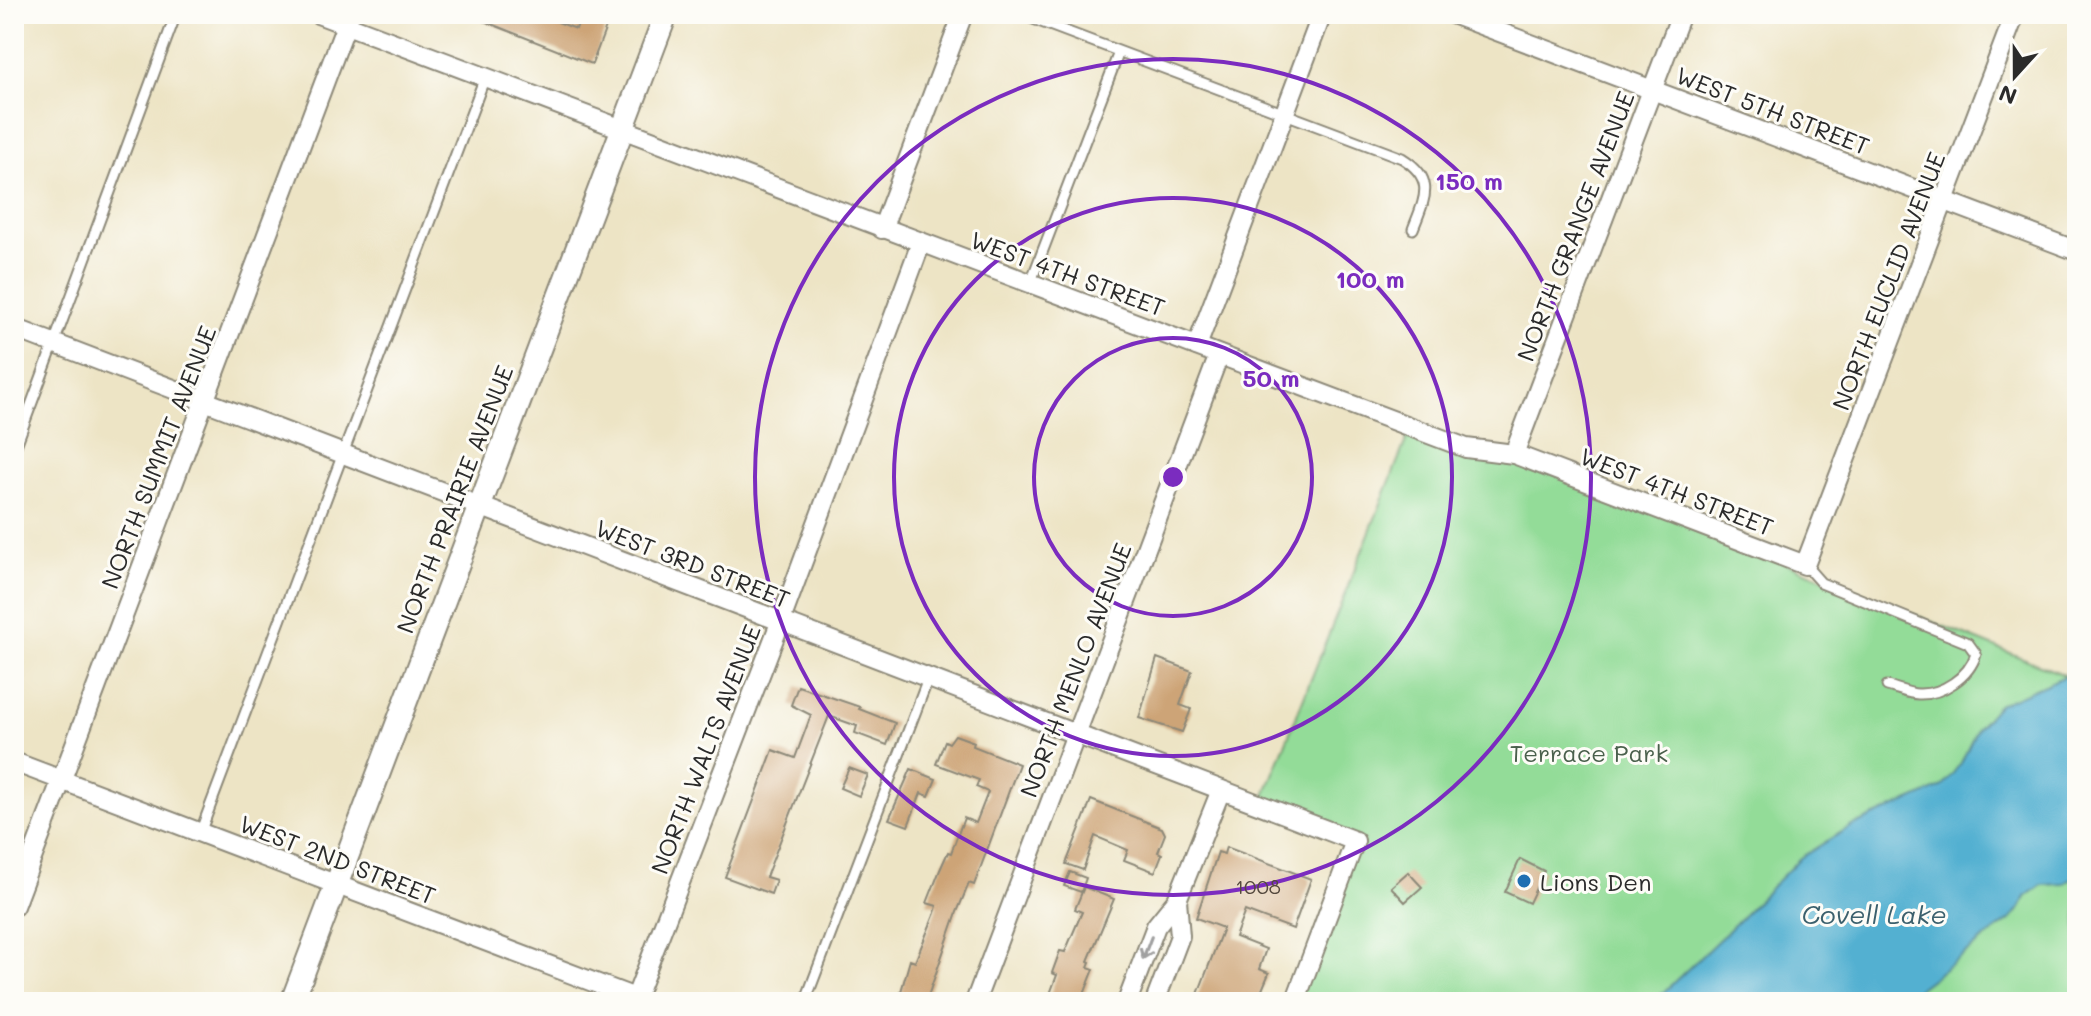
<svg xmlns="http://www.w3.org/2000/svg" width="2091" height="1016" font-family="Mali,sans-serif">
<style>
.green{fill:#93dc98;stroke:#5f8462;stroke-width:2}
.water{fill:#53b0d1;stroke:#3f6e7e;stroke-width:2}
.building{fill:#cda477}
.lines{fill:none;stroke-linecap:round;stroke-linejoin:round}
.service-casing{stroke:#8c8878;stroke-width:13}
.minor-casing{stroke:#8c8878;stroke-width:22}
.tertiary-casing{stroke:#8c8878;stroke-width:26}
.service{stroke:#fff;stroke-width:9}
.minor{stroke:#fff;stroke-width:18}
.tertiary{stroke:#fff;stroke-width:22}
.oneway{stroke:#a0a0a0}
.ring{fill:none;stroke:#7b2cbf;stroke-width:4}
.poi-dot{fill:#1f6fb2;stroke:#fdfcf7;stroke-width:3}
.labels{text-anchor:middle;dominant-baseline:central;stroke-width:6;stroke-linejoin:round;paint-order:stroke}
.number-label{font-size:20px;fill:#54493e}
.street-label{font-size:24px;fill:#2b2b2b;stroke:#fdfcf7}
.park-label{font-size:24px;fill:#4a604c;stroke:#fdfcf7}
.poi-label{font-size:24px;fill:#2b2b2b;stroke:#fdfcf7;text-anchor:start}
.water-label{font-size:26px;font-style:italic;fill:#3b606d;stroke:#fdfcf7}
.centre{fill:#7b2cbf;stroke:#fdfcf7;stroke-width:4}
.ring-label{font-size:24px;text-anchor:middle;font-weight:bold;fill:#7b2cbf;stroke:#fdfcf7;stroke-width:6;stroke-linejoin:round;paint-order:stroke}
</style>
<rect width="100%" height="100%" fill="#fdfcf7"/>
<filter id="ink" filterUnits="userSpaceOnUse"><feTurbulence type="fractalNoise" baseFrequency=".0125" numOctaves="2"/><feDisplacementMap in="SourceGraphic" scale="16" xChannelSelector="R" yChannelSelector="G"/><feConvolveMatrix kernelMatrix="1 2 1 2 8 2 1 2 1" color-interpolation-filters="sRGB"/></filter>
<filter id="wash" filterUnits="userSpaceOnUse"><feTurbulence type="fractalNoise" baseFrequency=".006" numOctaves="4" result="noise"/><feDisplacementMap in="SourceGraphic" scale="32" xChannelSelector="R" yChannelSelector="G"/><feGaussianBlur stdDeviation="1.8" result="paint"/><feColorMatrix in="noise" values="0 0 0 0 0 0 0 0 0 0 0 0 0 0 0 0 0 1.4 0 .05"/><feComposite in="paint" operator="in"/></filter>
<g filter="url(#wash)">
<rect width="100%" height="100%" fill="#ede4c5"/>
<!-- green -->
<path class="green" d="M 1411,428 L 1514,454 L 2077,680 L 2077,1002 L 1295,1002 L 1355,841 L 1261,805 Z"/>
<!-- water -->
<path class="water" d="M 2077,671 L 2077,876 L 2063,884 L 2042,885 L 2026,897 L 2021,908 L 2011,919 L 1900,1002 L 1653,1002 L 1729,930 L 1800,858 L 1850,827 L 1942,787 L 1961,763 L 1977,729 L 1998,705 Z"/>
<g id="blocks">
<!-- building -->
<g class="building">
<path d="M 466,14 L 537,14 L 576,29 L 582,14 L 611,14 L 592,64 Z"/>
<path d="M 1157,658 L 1192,671 L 1180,705 L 1191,709 L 1182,732 L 1139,718 Z"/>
<path d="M 798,686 L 860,707 L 859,709 L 895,723 L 887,745 L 855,733 L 857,726 L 829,716 L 766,877 L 776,880 L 771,894 L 725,877 L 773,750 L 795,758 L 811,715 L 791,705 Z"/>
<path d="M 955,735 L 974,742 L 973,746 L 1019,764 L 974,885 L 969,883 L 957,912 L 926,1002 L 898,1002 L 910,960 L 915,962 L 935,913 L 937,906 L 927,903 L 940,870 L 948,852 L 951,853 L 964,818 L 976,823 L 988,792 L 976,787 L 979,780 L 936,764 L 945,741 L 949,743 Z"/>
<path d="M 849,768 L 868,775 L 859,796 L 840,788 Z"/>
<path d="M 911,769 L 936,779 L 929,796 L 921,793 L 908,826 L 889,819 Z"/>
<path d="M 1091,800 L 1162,828 L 1165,834 L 1158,852 L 1162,854 L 1155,872 L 1124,860 L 1128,850 L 1095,836 L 1083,870 L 1066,864 Z"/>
<path d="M 1226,847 L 1311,879 L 1293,929 L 1245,911 L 1235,937 L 1266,949 L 1259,969 L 1269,973 L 1257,1002 L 1195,1002 L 1223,928 L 1196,918 L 1218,852 L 1224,854 Z"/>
<path d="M 1520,859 L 1544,871 L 1529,903 L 1505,892 Z"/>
<path d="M 1070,872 L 1086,878 L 1081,892 L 1064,886 Z"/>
<path d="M 1408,872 L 1422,887 L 1405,902 L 1391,887 Z"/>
<path d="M 1084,887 L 1114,899 L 1088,961 L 1090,962 L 1088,967 L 1094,969 L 1081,1002 L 1047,1002 L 1057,975 L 1052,973 L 1060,951 L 1065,952 L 1082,912 L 1075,909 Z"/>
</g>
</g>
</g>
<g filter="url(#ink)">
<use href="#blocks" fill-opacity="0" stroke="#8c8878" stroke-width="2"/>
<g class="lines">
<!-- service casing -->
<g class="service-casing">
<g id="service">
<path d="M 1020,14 L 1402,158 C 1436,179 1425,198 1413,229"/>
<path d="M 1030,284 L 1119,52"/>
<path d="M 14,451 L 176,14"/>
<path d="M 1805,565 L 1821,583 L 1968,643 L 1976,654 C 1969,677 1942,695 1918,694 C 1908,694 1897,688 1887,686"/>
<path d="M 200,833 L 485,77"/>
<path d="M 805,1002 L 928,679"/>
</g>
</g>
<!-- minor casing -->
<g class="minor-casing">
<g id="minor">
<path d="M 318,14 L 1466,448 L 1514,454 L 1805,565 L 2015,14"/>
<path d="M 1452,14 L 2077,251"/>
<path d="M 882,229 L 963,14"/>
<path d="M 14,328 L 1355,841 L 1295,1002"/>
<path d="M 1197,346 L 1322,14"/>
<path d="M 1514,454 L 1681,14"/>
<path d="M 14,762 L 643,1001"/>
<path d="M 14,906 L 346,25"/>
<path d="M 634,1002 L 780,623 L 921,243"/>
<path d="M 975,1002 L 1219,355"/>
<path d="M 1127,1002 L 1156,926 L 1177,900 L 1221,790"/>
<path d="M 1155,1002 L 1180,936 L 1177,900"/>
</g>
</g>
<!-- tertiary casing -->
<g class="tertiary-casing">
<path id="tertiary" d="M 292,1002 L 666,14"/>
</g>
<!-- service -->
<use href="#service" class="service"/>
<!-- minor -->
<use href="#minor" class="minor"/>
<!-- tertiary -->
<use href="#tertiary" class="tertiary"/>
</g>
<!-- one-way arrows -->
<defs><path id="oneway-shaft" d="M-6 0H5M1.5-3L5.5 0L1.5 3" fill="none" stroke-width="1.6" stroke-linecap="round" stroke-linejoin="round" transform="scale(2)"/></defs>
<use class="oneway" href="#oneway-shaft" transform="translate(1147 948) rotate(111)"/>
</g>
<!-- distance rings -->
<g class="ring">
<circle cx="1173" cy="477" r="139"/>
<circle cx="1173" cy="477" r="279"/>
<circle cx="1173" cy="477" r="418"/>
</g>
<!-- markers -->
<circle class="poi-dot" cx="1524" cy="881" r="8"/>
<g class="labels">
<!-- number labels -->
<g class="number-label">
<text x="1258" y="886">1008</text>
</g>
<!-- street labels -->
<g class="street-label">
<text transform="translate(1773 110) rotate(21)">WEST 5TH STREET</text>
<text transform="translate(1575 226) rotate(-69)">NORTH GRANGE AVENUE</text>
<text transform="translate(1068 273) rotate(20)">WEST 4TH STREET</text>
<text transform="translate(1888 281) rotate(-69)">NORTH EUCLID AVENUE</text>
<text transform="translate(158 457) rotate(-69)">NORTH SUMMIT AVENUE</text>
<text transform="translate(1677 491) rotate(21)">WEST 4TH STREET</text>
<text transform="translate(454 499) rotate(-69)">NORTH PRAIRIE AVENUE</text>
<text transform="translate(693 563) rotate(21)">WEST 3RD STREET</text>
<text transform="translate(1075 670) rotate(-69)">NORTH MENLO AVENUE</text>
<text transform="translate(705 749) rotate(-69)">NORTH WALTS AVENUE</text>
<text transform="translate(338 859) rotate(21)">WEST 2ND STREET</text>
</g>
<!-- park labels -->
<g class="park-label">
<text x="1589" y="752">Terrace Park</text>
</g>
<!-- poi labels -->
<g class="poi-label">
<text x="1540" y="881">Lions Den</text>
</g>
<!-- water labels -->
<g class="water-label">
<text x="1874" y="914">Covell Lake</text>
</g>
</g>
<circle cx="1173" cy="477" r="12" class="centre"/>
<g class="ring-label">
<text x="1469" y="190">150 m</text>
<text x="1370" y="288">100 m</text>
<text x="1271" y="387">50 m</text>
</g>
<!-- margin -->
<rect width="2091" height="1016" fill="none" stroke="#fdfcf7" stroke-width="48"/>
<!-- north arrow -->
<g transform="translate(2015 76) rotate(201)" stroke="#fdfcf7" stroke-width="6" paint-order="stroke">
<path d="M0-6L14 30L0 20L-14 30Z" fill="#2b2b2b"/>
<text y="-12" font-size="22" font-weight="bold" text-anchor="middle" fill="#2b2b2b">N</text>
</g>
</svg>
